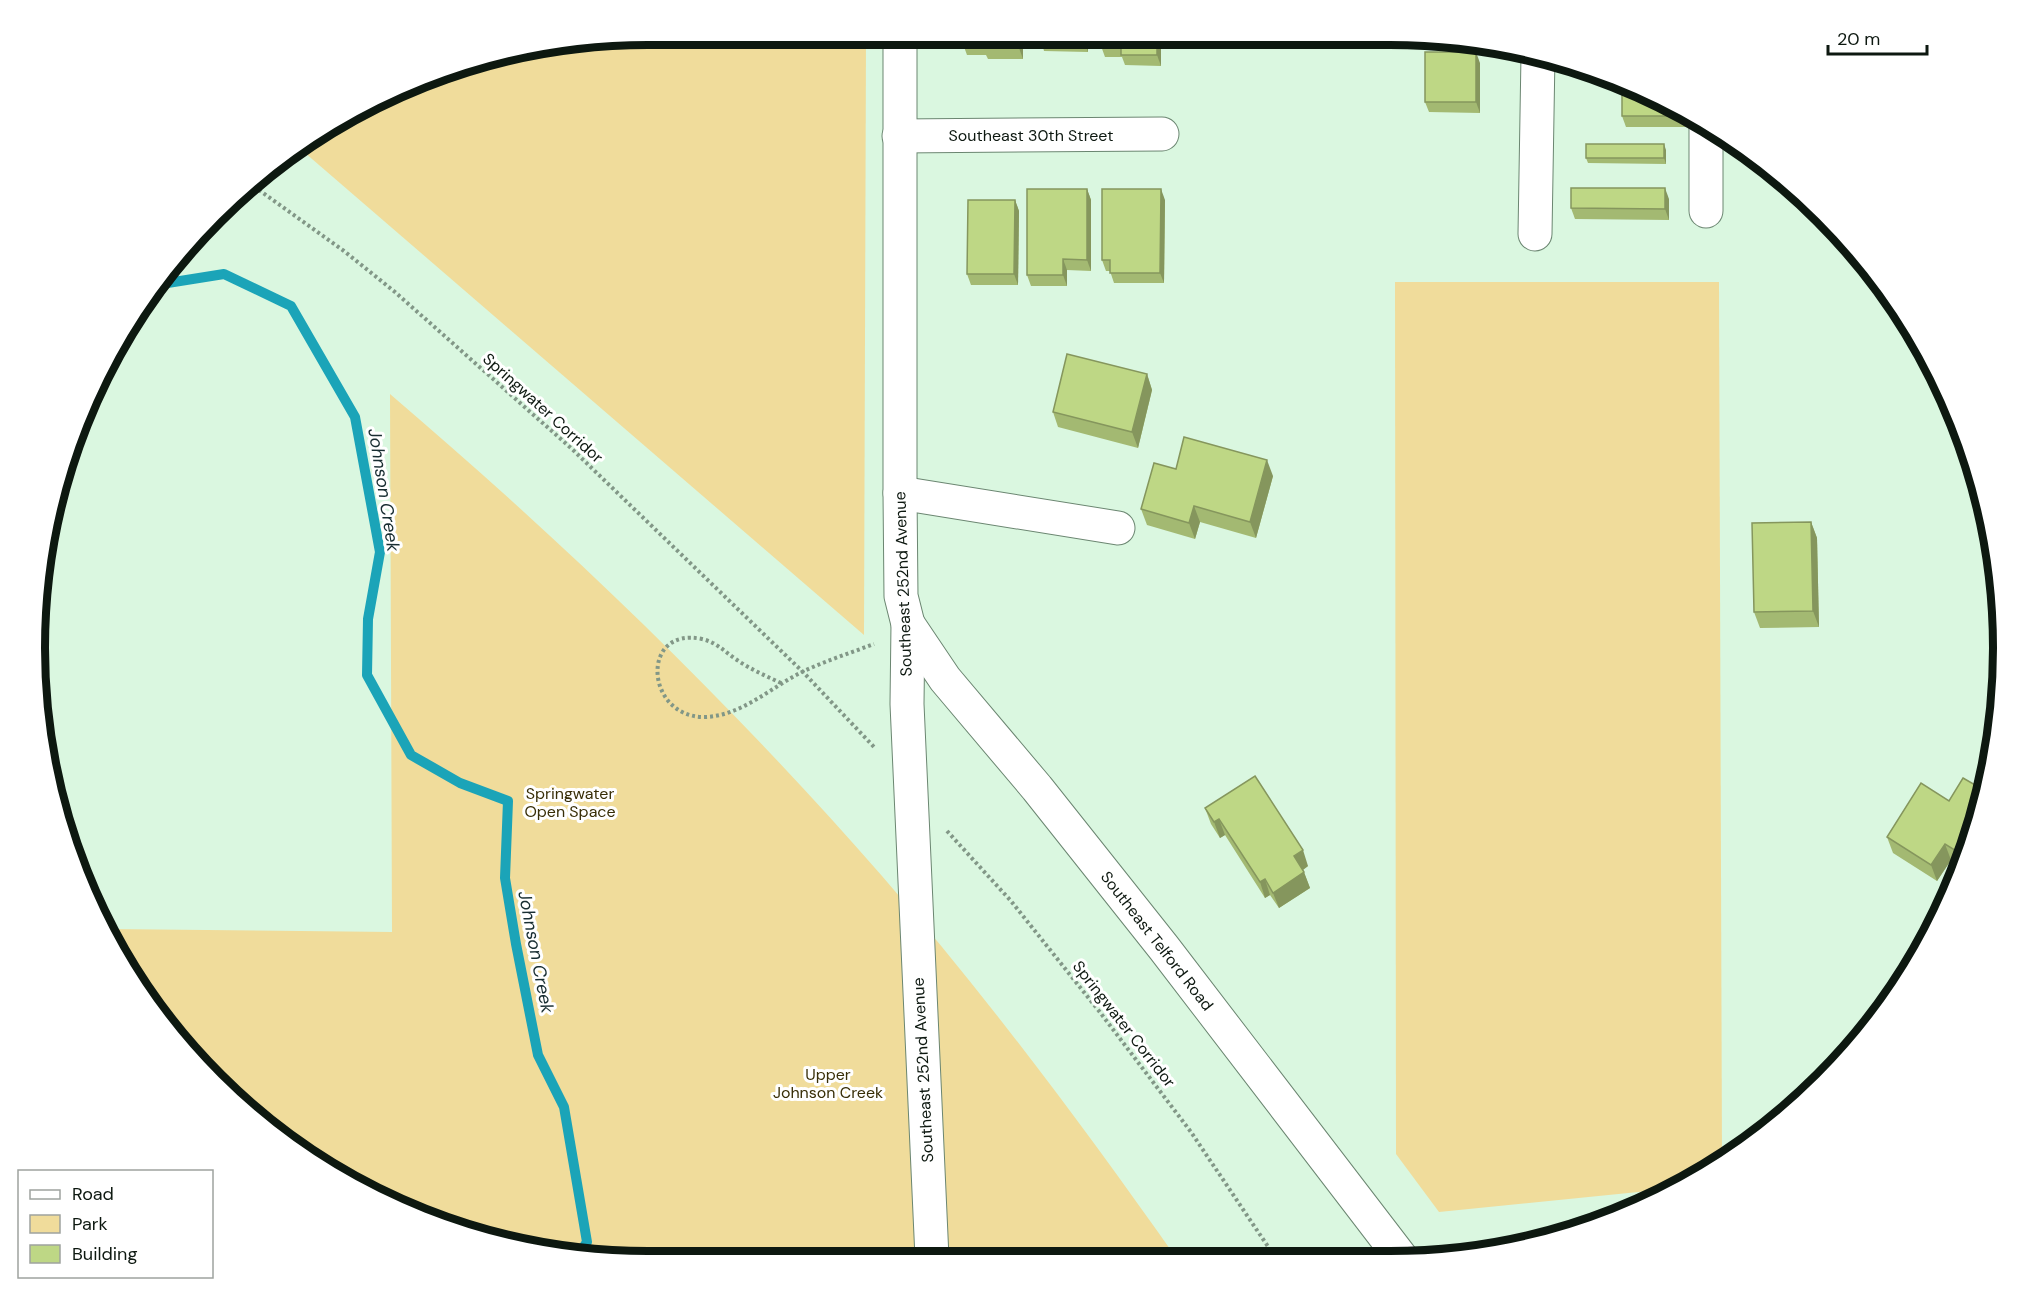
<svg xmlns="http://www.w3.org/2000/svg" width="2038" height="1296" font-family="'DM Sans',sans-serif">
<style>
.green{fill:#f0dc9b}
.lines{fill:none;stroke-linecap:round;stroke-linejoin:round}
.stream{stroke:#1ba4b8;stroke-width:10}
.minor-casing{stroke:#6b8671;stroke-width:35}
.path{stroke:#829787;stroke-width:4;stroke-dasharray:3 3;stroke-linecap:butt}
.minor{stroke:#fff;stroke-width:33}
.wall{fill:#a3b972}
.shaded-wall{fill:#85965d}
.building{fill:#bed785;stroke:#85965d;stroke-width:1.5}
.labels{text-anchor:middle;dominant-baseline:central;stroke-width:6;stroke-linejoin:round;paint-order:stroke}
.street-label{font-size:16px;fill:#0d1810;stroke:#fff}
.park-label{font-size:16px;fill:#382e07;stroke:#fff}
.water-label{font-size:18px;font-style:italic;fill:#192e32;stroke:#fff}
.rim{fill:none;stroke:#0d1810;stroke-width:8}
</style>
<rect width="100%" height="100%" fill="#daf7e0"/>
<!-- green -->
<g class="green">
<path d="M 568,40 L 866,40 L 864,635 L 297,146 L 307,138 L 451,67 Z"/>
<path d="M 1395,282 L 1719,282 L 1722,1160 L 1678,1188 L 1439,1212 L 1396,1154 Z"/>
<path d="M 390,394 C 567,545 729,701 882,876 C 988,998 1084,1127 1177,1259 L 568,1256 L 413,1215 L 307,1158 L 244,1109 L 187,1052 L 117,955 L 106,929 L 392,932 Z"/>
</g>
<g class="lines">
<!-- stream -->
<path class="stream" d="M 155,285 L 224,274 L 291,306 L 355,417 L 380,552 L 368,619 L 367,675 L 411,755 L 460,783 L 508,801 L 505,878 L 516,944 L 538,1055 L 564,1107 L 587,1242 L 578,1256"/>
<!-- minor casing -->
<g class="minor-casing">
<g id="minor">
<path d="M 900,40 L 900,493 L 901,596 L 908,624 L 907,704 L 932,1258"/>
<path d="M 1706,128 L 1706,211"/>
<path d="M 899,136 L 1162,134"/>
<path d="M 1535,234 L 1538,55"/>
<path d="M 900,493 L 1118,528"/>
<path d="M 908,624 L 945,679 L 1037,788 L 1164,948 L 1403,1260"/>
</g>
</g>
<!-- path -->
<g class="path">
<path d="M 249,183 L 344,251 L 395,292 L 572,449 L 803,672 L 875,748"/>
<path d="M 781,683 C 766,676 750,669 737,660 C 725,652 716,642 702,639 C 640,626 645,716 703,717 C 740,717 770,688 802,672 C 825,661 850,653 874,644"/>
<path d="M 947,831 L 1011,901 L 1099,1011 L 1191,1132 L 1277,1260"/>
</g>
<!-- minor -->
<use href="#minor" class="minor"/>
</g>
<!-- wall -->
<g class="wall">
<path d="M 963,40 L 1023,40 L 1023,59 L 988,59 L 986,55 L 967,55 L 963,44 Z"/>
<path d="M 1041,40 L 1088,40 L 1088,52 L 1044,51 Z"/>
<path d="M 1161,40 L 1161,66 L 1125,65 L 1122,57 L 1105,57 L 1101,46 Z"/>
<path d="M 1480,63 L 1480,113 L 1429,112 L 1425,102 Z"/>
<path d="M 1661,98 L 1696,121 L 1696,127 L 1626,127 L 1622,116 Z"/>
<path d="M 1666,150 L 1666,164 L 1588,163 L 1586,158 Z"/>
<path d="M 1087,189 L 1091,200 L 1091,271 L 1067,270 L 1067,286 L 1031,286 L 1027,275 Z"/>
<path d="M 1669,199 L 1669,220 L 1575,219 L 1571,208 Z"/>
<path d="M 1015,200 L 1019,211 L 1018,285 L 971,285 L 967,274 Z"/>
<path d="M 1165,200 L 1164,283 L 1114,283 L 1110,271 L 1106,271 L 1102,260 Z"/>
<path d="M 1147,374 L 1152,390 L 1138,448 L 1058,427 L 1053,412 Z"/>
<path d="M 1176,469 L 1273,476 L 1256,538 L 1200,522 L 1195,539 L 1147,525 L 1141,509 Z"/>
<path d="M 1811,522 L 1817,538 L 1819,627 L 1760,628 L 1754,612 Z"/>
<path d="M 1205,808 L 1308,866 L 1303,870 L 1310,888 L 1279,908 L 1270,895 L 1265,898 L 1225,835 L 1220,838 L 1211,824 Z"/>
<path d="M 1887,837 L 1971,845 L 1961,867 L 1951,860 L 1937,881 L 1893,853 Z"/>
</g>
<!-- shaded-wall -->
<g class="shaded-wall">
<path d="M 1019,40 L 1023,40 L 1023,59 L 1019,48 Z"/>
<path d="M 1084,40 L 1088,40 L 1088,52 L 1084,41 Z"/>
<path d="M 1157,40 L 1161,40 L 1161,66 L 1157,55 Z"/>
<path d="M 1476,52 L 1480,63 L 1480,113 L 1476,102 Z"/>
<path d="M 1664,144 L 1666,150 L 1666,164 L 1664,158 Z"/>
<path d="M 1665,188 L 1669,199 L 1669,220 L 1665,209 Z"/>
<path d="M 1087,189 L 1091,200 L 1091,271 L 1087,260 Z"/>
<path d="M 1161,189 L 1165,200 L 1164,283 L 1160,273 Z"/>
<path d="M 1015,200 L 1019,211 L 1018,285 L 1014,274 Z"/>
<path d="M 1063,259 L 1067,270 L 1067,286 L 1063,275 Z"/>
<path d="M 1147,374 L 1152,390 L 1138,448 L 1132,432 Z"/>
<path d="M 1267,460 L 1273,476 L 1256,538 L 1250,522 Z"/>
<path d="M 1194,506 L 1200,522 L 1195,539 L 1189,523 Z"/>
<path d="M 1811,522 L 1817,538 L 1819,627 L 1813,611 Z"/>
<path d="M 1219,819 L 1225,835 L 1220,838 L 1214,822 Z"/>
<path d="M 1945,844 L 1951,860 L 1937,881 L 1931,865 Z"/>
<path d="M 1303,850 L 1308,866 L 1300,872 L 1294,856 Z"/>
<path d="M 1304,872 L 1310,888 L 1279,908 L 1273,893 Z"/>
<path d="M 1265,879 L 1270,895 L 1265,898 L 1260,882 Z"/>
</g>
<!-- building -->
<g class="building">
<path d="M 963,40 L 1019,40 L 1019,48 L 984,48 L 984,44 L 963,44 Z"/>
<path d="M 1041,40 L 1084,40 L 1084,41 Z"/>
<path d="M 1101,40 L 1157,40 L 1157,55 L 1121,55 L 1121,46 L 1101,46 Z"/>
<rect x="1425" y="52" width="51" height="50"/>
<path d="M 1622,81 L 1661,98 L 1689,116 L 1622,116 Z"/>
<rect x="1586" y="144" width="78" height="14"/>
<path d="M 1571,188 L 1665,188 L 1665,209 L 1571,208 Z"/>
<path d="M 1027,189 L 1087,189 L 1087,260 L 1063,259 L 1063,275 L 1027,275 Z"/>
<path d="M 1102,189 L 1161,189 L 1160,273 L 1110,273 L 1110,260 L 1102,260 Z"/>
<path d="M 968,200 L 1015,200 L 1014,274 L 967,274 Z"/>
<path d="M 1067,354 L 1147,374 L 1132,432 L 1053,412 Z"/>
<path d="M 1184,437 L 1267,460 L 1250,522 L 1194,506 L 1189,523 L 1141,509 L 1154,463 L 1176,469 Z"/>
<path d="M 1811,522 L 1813,611 L 1754,612 L 1752,523 Z"/>
<path d="M 1255,776 L 1303,850 L 1294,856 L 1304,872 L 1273,893 L 1265,879 L 1260,882 L 1219,819 L 1214,822 L 1205,808 Z"/>
<path d="M 1963,778 L 1984,790 L 1971,845 L 1966,857 L 1945,844 L 1931,865 L 1887,837 L 1921,783 L 1949,801 Z"/>
</g>
<g class="labels">
<!-- street labels -->
<g class="street-label">
<text x="1031" y="135">Southeast 30th Street</text>
<text transform="translate(543 408) rotate(42)">Springwater Corridor</text>
<text transform="translate(903 584) rotate(-92)">Southeast 252nd Avenue</text>
<text transform="translate(1157 941) rotate(52)">Southeast Telford Road</text>
<text transform="translate(1124 1024) rotate(52)">Springwater Corridor</text>
<text transform="translate(923 1070) rotate(-93)">Southeast 252nd Avenue</text>
</g>
<!-- park labels -->
<g class="park-label">
<text x="570" y="793">Springwater<tspan x="570" dy="18">Open Space</tspan></text>
<text x="828" y="1074">Upper<tspan x="828" dy="18">Johnson Creek</tspan></text>
</g>
<!-- water labels -->
<g class="water-label">
<text transform="translate(384 490) rotate(81)">Johnson Creek</text>
<text transform="translate(536 952) rotate(79)">Johnson Creek</text>
</g>
</g>
<!-- crop -->
<path d="M0 0H2038V1296H0ZM648 45H1390A603 603 0 0 1 1993 648V648A603 603 0 0 1 1390 1251H648A603 603 0 0 1 45 648V648A603 603 0 0 1 648 45Z" fill="#fff" fill-rule="evenodd"/>
<path class="rim" d="M648 45H1390A603 603 0 0 1 1993 648V648A603 603 0 0 1 1390 1251H648A603 603 0 0 1 45 648V648A603 603 0 0 1 648 45Z"/>
<!-- legend -->
<rect x="18" y="1170" width="195" height="108" fill="#ffffff" stroke="#9ea39f" stroke-width="1.5"/>
<rect x="30" y="1190" width="30" height="9" fill="#ffffff" stroke="#9ea39f" stroke-width="1.5"/>
<text x="72" y="1200" font-size="18" fill="#0d1810">Road</text>
<rect x="30" y="1215" width="30" height="18" fill="#f0dc9b" stroke="#9ea39f" stroke-width="1.5"/>
<text x="72" y="1230" font-size="18" fill="#0d1810">Park</text>
<rect x="30" y="1245" width="30" height="18" fill="#bed785" stroke="#9ea39f" stroke-width="1.5"/>
<text x="72" y="1260" font-size="18" fill="#0d1810">Building</text>
<!-- scale -->
<path d="M1828 45v9h99v-9" fill="none" stroke="#0d1810" stroke-width="3"/>
<text x="1837" y="45" font-size="18" fill="#0d1810" stroke="#ffffff" stroke-width="4.5" paint-order="stroke">20 m</text>
</svg>
